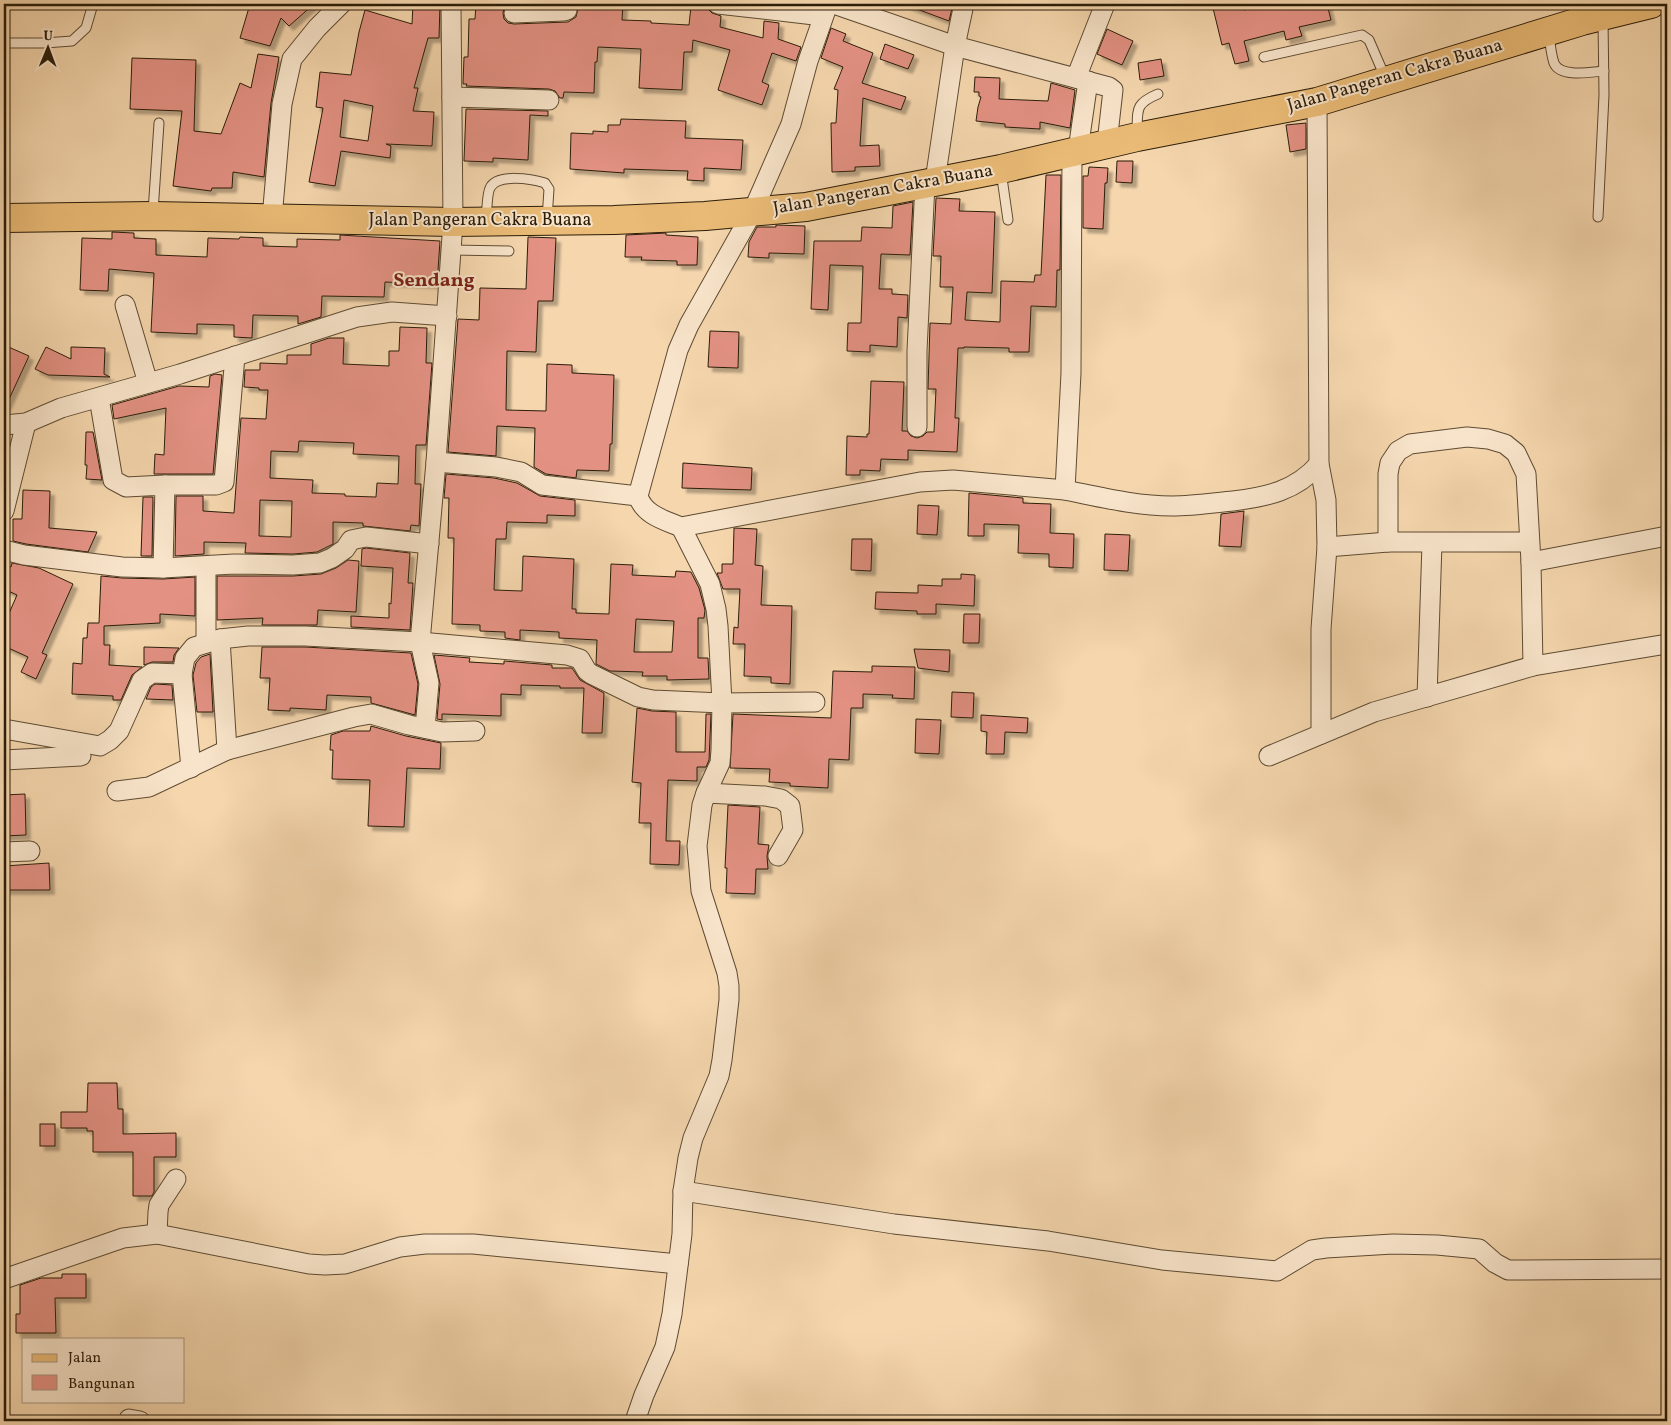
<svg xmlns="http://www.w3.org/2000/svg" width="1671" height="1425" font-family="Vollkorn,serif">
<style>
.building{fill:#e39183;stroke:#2b1d09;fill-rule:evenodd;filter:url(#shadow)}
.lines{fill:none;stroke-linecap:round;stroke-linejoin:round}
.service-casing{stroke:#5e4b32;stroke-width:11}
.minor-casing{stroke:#5e4b32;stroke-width:21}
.primary-casing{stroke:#2b1d09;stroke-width:30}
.service{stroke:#f8e4ca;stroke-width:9}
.minor{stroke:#f8e4ca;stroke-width:19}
.primary{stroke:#eabb76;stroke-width:28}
.labels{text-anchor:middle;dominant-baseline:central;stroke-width:4;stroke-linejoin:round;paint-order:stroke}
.street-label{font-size:18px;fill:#2b1d09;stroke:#f8e4ca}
.quarter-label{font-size:20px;font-weight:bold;fill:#7a1f14;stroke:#f8e4ca}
</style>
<defs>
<filter id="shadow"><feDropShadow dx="4.5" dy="4.5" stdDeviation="1" flood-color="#0004"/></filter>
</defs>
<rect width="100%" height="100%" fill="#f5d6ad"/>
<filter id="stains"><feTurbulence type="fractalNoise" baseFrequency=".004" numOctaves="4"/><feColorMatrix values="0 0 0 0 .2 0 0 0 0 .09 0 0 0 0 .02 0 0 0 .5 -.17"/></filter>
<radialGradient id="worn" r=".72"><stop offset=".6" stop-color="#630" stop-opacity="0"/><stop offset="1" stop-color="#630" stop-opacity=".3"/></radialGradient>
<!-- building -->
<g class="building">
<path d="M 250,4 L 314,4 L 289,26 L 281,18 L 270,46 L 240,38 Z"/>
<path d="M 413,4 L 440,4 L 439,38 L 428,38 L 414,88 L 418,88 L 413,111 L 434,112 L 432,146 L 386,144 L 391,146 L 390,158 L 341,151 L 335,186 L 309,182 L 323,108 L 316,107 L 320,72 L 351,75 L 359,32 L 365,10 L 412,24 ZM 344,100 L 373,106 L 368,141 L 340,137 Z"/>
<path d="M 476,4 L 505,4 L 503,13 L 504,19 L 508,23 L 514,24 L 568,22 L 576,17 L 579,4 L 623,4 L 622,20 L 651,21 L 651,23 L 689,25 L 691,6 L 707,8 L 712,13 L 721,16 L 720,27 L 763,38 L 764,21 L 779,23 L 778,39 L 801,47 L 796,61 L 772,53 L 762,82 L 769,85 L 762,105 L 718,90 L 730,50 L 693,40 L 692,52 L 684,52 L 682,90 L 639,88 L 641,49 L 598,47 L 597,62 L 595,62 L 594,93 L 564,92 L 563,98 L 560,98 L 555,91 L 549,89 L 466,86 L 467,84 L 463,84 L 464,57 L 468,57 L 469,19 L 475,19 Z"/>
<path d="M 906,4 L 953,4 L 949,21 L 906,5 Z"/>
<path d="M 1212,4 L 1242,4 L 1244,10 L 1269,4 L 1327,4 L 1331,20 L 1299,27 L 1302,36 L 1286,40 L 1284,31 L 1244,41 L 1249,61 L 1235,64 L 1229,43 L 1222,45 Z"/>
<path d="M 831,28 L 846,34 L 843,41 L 873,53 L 862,83 L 906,97 L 901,110 L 863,98 L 860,146 L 879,145 L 880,166 L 855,167 L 855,171 L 832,172 L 831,123 L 836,123 L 838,90 L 834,89 L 843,67 L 821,58 Z"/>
<path d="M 1107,29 L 1133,41 L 1122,65 L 1097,54 Z"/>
<path d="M 885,44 L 914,55 L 908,69 L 880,59 Z"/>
<path d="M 258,54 L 279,57 L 271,103 L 264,177 L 233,172 L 232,188 L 212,188 L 211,191 L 173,186 L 182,111 L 130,109 L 132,58 L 196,60 L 194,131 L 221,134 L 240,83 L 251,88 Z"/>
<path d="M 1161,59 L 1164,76 L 1140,80 L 1138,63 Z"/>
<path d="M 975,77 L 1000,78 L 999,99 L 1048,101 L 1051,83 L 1075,90 L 1070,128 L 1040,122 L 1040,129 L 1005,127 L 1005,124 L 976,121 L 978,107 L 981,97 L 979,96 L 979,92 L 974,92 Z"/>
<path d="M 466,109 L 548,111 L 548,116 L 530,115 L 528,160 L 493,158 L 493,162 L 464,161 Z"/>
<path d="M 621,119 L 686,121 L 685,138 L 743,140 L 741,170 L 704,168 L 704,181 L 687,180 L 688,171 L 624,169 L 624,173 L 570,169 L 571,133 L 593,134 L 593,131 L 608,132 L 608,125 L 620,125 Z"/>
<path d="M 1306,123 L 1306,149 L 1290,152 L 1286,125 Z"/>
<path d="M 1117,161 L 1133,161 L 1132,183 L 1116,182 Z"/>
<path d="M 1089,167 L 1108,168 L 1107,183 L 1105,183 L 1103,229 L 1083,228 L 1083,176 L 1088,176 Z"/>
<path d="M 1046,175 L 1061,175 L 1060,270 L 1057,270 L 1056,307 L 1031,306 L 1029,352 L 1009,352 L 1009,348 L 964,347 L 964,348 L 958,348 L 955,418 L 959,418 L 957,452 L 908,450 L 908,460 L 881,459 L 880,471 L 860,470 L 860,475 L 846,475 L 847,436 L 867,437 L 867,434 L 869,434 L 871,381 L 904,382 L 902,431 L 907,431 L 911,436 L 917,438 L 923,436 L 927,432 L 934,432 L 936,389 L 928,389 L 930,323 L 951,324 L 953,287 L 940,287 L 941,256 L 933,256 L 936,198 L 960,199 L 959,211 L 995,212 L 992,293 L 967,292 L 965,320 L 1000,322 L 1001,281 L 1034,282 L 1035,275 L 1041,275 Z"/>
<path d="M 913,202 L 910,255 L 881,254 L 879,289 L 892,289 L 892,294 L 908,295 L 907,318 L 898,317 L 897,347 L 870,345 L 870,352 L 847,351 L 848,323 L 861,323 L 863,266 L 830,265 L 828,310 L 811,309 L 814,241 L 861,241 L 862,227 L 892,228 L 893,206 Z"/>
<path d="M 776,225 L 805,226 L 804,254 L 769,253 L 769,258 L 748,257 L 749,242 L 757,227 L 776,227 Z"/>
<path d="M 112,232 L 134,233 L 134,238 L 156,239 L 156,255 L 207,257 L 208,238 L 239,239 L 240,237 L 263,238 L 263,246 L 297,247 L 297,239 L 340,240 L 340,235 L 440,241 L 437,284 L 385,282 L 384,297 L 322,296 L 321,317 L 298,324 L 298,316 L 253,315 L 252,338 L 234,337 L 234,325 L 197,324 L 197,334 L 151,332 L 154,273 L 109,269 L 108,291 L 80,290 L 82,238 L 112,239 Z"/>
<path d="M 666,233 L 666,235 L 698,237 L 697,265 L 677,265 L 677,261 L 641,260 L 642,257 L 625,257 L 626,235 Z"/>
<path d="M 528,237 L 556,238 L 553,301 L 538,301 L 536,352 L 507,351 L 506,410 L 546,411 L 547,364 L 572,365 L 572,373 L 614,375 L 612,444 L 610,444 L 609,471 L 577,470 L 576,478 L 546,474 L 534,467 L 535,428 L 497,426 L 496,456 L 448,452 L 458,319 L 479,320 L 480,288 L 526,289 Z"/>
<path d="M 400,327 L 427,328 L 426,363 L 432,363 L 426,445 L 416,445 L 415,484 L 421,484 L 419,526 L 411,525 L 410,531 L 363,526 L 363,523 L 333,522 L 333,544 L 317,552 L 293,554 L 245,553 L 246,543 L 204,542 L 204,554 L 175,556 L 176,496 L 203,496 L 203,511 L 234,513 L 241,418 L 266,419 L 268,390 L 259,390 L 259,388 L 244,387 L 245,370 L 260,370 L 260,363 L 287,364 L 287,355 L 311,355 L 311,344 L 329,338 L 344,338 L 343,364 L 389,366 L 389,351 L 399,351 ZM 299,441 L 354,443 L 353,454 L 399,456 L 398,484 L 377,483 L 376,497 L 345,496 L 345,494 L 312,493 L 313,480 L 270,478 L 271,451 L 298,452 ZM 260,500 L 292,501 L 291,537 L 259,536 Z"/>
<path d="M 710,331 L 739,332 L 738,368 L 708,367 Z"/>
<path d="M 4,345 L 29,356 L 4,410 Z"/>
<path d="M 46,347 L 71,359 L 71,347 L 105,348 L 104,374 L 110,377 L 48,375 L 35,369 Z"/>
<path d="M 215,374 L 222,375 L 213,474 L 154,474 L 155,454 L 164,455 L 166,408 L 114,419 L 112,405 L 179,386 L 209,387 L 210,376 Z"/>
<path d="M 86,432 L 93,432 L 102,480 L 86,479 L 87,465 L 85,465 Z"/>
<path d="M 683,463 L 752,468 L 751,490 L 682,488 Z"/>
<path d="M 446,474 L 494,478 L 517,483 L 540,496 L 575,500 L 575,516 L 547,515 L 547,523 L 507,522 L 506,539 L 496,539 L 494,590 L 522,591 L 523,556 L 574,559 L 572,609 L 576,609 L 576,613 L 609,614 L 611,564 L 633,565 L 632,575 L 675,577 L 676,571 L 691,572 L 699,588 L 705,610 L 704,618 L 698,618 L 698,658 L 708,658 L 709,679 L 667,680 L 667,676 L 642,676 L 643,672 L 610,671 L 596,664 L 597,640 L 559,638 L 559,632 L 520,630 L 520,640 L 505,638 L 505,632 L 480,631 L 480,625 L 452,624 L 454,538 L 448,538 L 449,498 L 444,498 ZM 636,619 L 674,621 L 672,652 L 634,652 Z"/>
<path d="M 23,490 L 50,491 L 49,528 L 97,532 L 88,552 L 26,544 L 13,541 L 13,519 L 22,519 Z"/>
<path d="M 969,493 L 1023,498 L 1023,503 L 1051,504 L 1050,533 L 1074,534 L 1073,568 L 1049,567 L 1049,554 L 1018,553 L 1019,525 L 984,524 L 984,536 L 968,536 Z"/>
<path d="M 143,497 L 153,497 L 152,556 L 141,556 Z"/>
<path d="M 918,505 L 939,506 L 937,535 L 917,534 Z"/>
<path d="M 1244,511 L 1241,547 L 1219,546 L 1221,514 Z"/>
<path d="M 734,528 L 757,529 L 755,565 L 763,566 L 761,605 L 792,606 L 790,684 L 771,683 L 771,677 L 744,676 L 745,644 L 733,644 L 734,627 L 738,628 L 740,589 L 723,589 L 717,573 L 722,573 L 722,564 L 733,564 Z"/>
<path d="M 1105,534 L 1130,535 L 1128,571 L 1104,570 Z"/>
<path d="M 852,539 L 872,539 L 871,571 L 851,570 Z"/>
<path d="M 366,548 L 410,553 L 408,583 L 413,583 L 410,630 L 351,627 L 351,616 L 389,618 L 389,603 L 391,604 L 393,568 L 361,566 L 362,549 Z"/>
<path d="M 348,560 L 359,561 L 356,612 L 318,610 L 317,625 L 262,625 L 263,618 L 217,620 L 217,576 L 293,576 L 321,574 L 336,568 Z"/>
<path d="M 12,563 L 39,568 L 73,584 L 42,653 L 47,655 L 36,679 L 21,672 L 28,657 L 4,646 L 4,625 L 17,595 L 4,589 L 4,564 L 11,567 Z"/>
<path d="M 961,574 L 975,575 L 974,606 L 936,604 L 936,614 L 917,614 L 917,611 L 875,609 L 876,592 L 918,593 L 918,585 L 942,586 L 942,579 L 961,579 Z"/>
<path d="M 101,576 L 122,578 L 163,579 L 195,577 L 195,616 L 160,614 L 160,623 L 104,626 L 104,645 L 110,645 L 109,665 L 142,667 L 132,675 L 121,700 L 113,700 L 113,696 L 72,694 L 73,663 L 82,664 L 83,638 L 87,638 L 88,623 L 99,623 Z"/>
<path d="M 964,614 L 980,614 L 979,643 L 963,643 Z"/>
<path d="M 144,647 L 179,648 L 174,655 L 173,662 L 152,662 L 144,665 Z"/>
<path d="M 262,647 L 305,647 L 411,653 L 418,684 L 415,715 L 371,703 L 371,697 L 327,695 L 326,710 L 290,708 L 290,711 L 268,710 L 270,678 L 260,678 Z"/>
<path d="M 914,649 L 950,650 L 949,672 L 918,668 Z"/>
<path d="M 210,654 L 213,712 L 197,712 L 193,675 L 196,663 L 201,657 Z"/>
<path d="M 434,655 L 470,658 L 469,662 L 504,664 L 504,661 L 552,665 L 552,668 L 572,668 L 580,680 L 604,693 L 602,733 L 582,733 L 584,688 L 560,688 L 560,686 L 521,685 L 521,695 L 501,694 L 501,716 L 442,714 L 442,720 L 437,719 L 440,684 Z"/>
<path d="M 872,666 L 915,667 L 914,699 L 892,698 L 893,695 L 863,694 L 863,708 L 851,708 L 849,760 L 829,759 L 828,788 L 790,786 L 790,783 L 769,782 L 770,769 L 730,768 L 733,714 L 831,718 L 833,671 L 872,672 Z"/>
<path d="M 155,684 L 172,685 L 173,700 L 146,699 L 151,687 Z"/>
<path d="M 952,692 L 974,693 L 973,718 L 951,717 Z"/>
<path d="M 637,708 L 652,711 L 676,712 L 676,752 L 705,752 L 706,714 L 711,714 L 709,760 L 706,767 L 697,767 L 697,781 L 668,780 L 666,841 L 680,841 L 679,865 L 650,864 L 651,823 L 639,823 L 641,783 L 632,782 Z"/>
<path d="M 981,715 L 1028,718 L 1027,733 L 1005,732 L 1004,754 L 986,754 L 987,732 L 981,731 Z"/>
<path d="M 916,719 L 941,720 L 939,754 L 915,753 Z"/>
<path d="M 371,726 L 406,736 L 441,743 L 440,769 L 407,768 L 404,827 L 368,826 L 370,780 L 332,779 L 333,750 L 330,750 L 331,735 L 343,731 L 370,731 Z"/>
<path d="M 25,794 L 26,835 L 4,836 L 4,795 Z"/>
<path d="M 728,805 L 760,807 L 758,844 L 769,845 L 767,856 L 768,869 L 756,869 L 755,894 L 726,893 L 727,868 L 725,868 Z"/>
<path d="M 49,863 L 50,890 L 4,890 L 4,866 Z"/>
<path d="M 88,1083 L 117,1083 L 118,1109 L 123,1109 L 123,1134 L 176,1133 L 176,1157 L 154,1157 L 154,1192 L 152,1196 L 133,1196 L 133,1152 L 93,1152 L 93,1131 L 87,1131 L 87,1128 L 61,1128 L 61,1112 L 87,1112 Z"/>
<rect x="40" y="1124" width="15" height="22"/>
<path d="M 62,1274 L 86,1274 L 86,1298 L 55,1298 L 56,1333 L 16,1333 L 16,1314 L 20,1314 L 20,1285 L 41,1278 L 62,1278 Z"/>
</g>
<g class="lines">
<!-- service casing -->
<g class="service-casing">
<g id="service">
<path d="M 1549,34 C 1550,44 1551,54 1554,63 C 1560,78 1591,72 1604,71"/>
<path d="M 4,43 L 45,43 L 72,41 L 86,28 L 93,4"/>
<path d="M 1264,57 L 1362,35 L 1369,40 L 1385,77"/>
<path d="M 1137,134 C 1138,110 1134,104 1158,94"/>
<path d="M 1001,171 L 1008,220"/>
<path d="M 153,212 L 159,123"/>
<path d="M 1598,217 L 1604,95 L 1603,19"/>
<path d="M 486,218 C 487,211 487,193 490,188 C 497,173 532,179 545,183 L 549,189 L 547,219"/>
<path d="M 451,250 L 509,251"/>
</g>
</g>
<!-- minor casing -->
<g class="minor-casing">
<g id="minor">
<path d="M 718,4 L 823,16"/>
<path d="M 828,4 L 808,61 L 791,124 L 752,213 L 689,325 L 678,350 L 638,496 C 644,515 664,520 681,527 L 920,482 L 953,480 L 1065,490 L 1071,373 L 1072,152"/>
<path d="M 834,4 L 955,46 L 1109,87 L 1113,90 L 1107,143"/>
<path d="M 514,13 L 564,11 L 567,10 L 568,4"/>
<path d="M 1076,78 L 1105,4"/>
<path d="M 452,97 L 549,100"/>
<path d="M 1317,102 L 1319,464 L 1326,500 L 1327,547 L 1321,629 L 1321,734"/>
<path d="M 1078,150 L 1088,81"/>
<path d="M 935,181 L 955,46 L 964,4"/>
<path d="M 272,218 L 282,104 L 292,59 L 317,28 L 341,4"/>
<path d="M 125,305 L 148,383"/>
<path d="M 99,398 L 113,480 L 126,487 L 165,485 L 163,568"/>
<path d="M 4,425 L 26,423 L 61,408 L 180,374 L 357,317 L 392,312 L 447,316"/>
<path d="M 917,427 L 917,351 L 925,183"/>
<path d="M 436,462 L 496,467 L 521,472 L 542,485 L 638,496"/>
<path d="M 165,485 L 216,485 L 224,482 L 235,356"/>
<path d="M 1065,490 C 1100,497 1136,506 1172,506 C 1192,506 1213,503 1233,501 C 1266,497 1296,491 1319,464"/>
<path d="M 4,511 L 26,423"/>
<path d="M 1388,542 L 1388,474 L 1390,463 L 1398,451 L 1410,444 L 1467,437 L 1488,439 L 1505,444 L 1516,453 L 1526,474 L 1531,562 L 1533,666"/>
<path d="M 1327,547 L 1388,542 L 1529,542"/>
<path d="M 4,550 L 24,555 L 122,567 L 163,568 L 234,564 L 293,565 L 320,563 L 332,558 L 345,549 L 351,540 L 366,537 L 429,544"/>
<path d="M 1531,562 L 1667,536"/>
<path d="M 220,639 L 227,750"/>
<path d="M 206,643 L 206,566"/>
<path d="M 182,674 L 191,768"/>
<path d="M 1427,697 L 1432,543"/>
<path d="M 425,728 L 429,683 L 420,642 L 436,462 L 453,222 L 451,4"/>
<path d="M 4,729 L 100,746 L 110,740 L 119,731 L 142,680 L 152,673 L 182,674 L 185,658 L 194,647 L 220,639 L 248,636 L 305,636 L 420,642 L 567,655 L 580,659 L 587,671 L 591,674 L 638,697 L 653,700 L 722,703 L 815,702"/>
<path d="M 1269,756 L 1374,712 L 1533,666 L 1667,644"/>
<path d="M 4,760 L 81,756"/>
<path d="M 117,791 L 149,787 L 227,750 L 354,717 L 371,714 L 409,725 L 442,732 L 475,731"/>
<path d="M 706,793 L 765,796 L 781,799 L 790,806 L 793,830 L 778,856"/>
<path d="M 4,852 L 30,851"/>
<path d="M 683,1191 L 894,1224 L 1048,1241 L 1162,1260 L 1277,1271 L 1312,1250 L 1326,1248 L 1393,1244 L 1437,1245 L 1479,1249 L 1495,1263 L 1508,1270 L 1667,1269"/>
<path d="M 157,1234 L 158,1212 L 159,1205 L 176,1179"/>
<path d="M 4,1279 L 123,1238 L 157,1234 L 309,1264 L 325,1265 L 345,1264 L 400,1247 L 425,1244 L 473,1244 L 678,1264"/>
<path d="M 129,1419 L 140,1421"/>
<path d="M 635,1421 L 644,1395 L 665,1347 L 672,1314 L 682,1234 L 683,1191 L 688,1158 L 693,1138 L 719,1076 L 722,1060 L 729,1000 L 729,986 L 727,973 L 701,891 L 697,846 L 702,805 L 706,793 L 720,763 L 721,750 L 722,703 L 718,626 L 716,609 L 710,584 L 681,527"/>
</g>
</g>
<!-- primary casing -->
<g class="primary-casing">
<path id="primary" d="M 4,218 L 153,216 L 453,222 L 614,220 L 705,216 L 806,207 L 1001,169 L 1137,137 L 1317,102 L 1582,21 L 1651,4"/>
</g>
<!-- service -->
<use href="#service" class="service"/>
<!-- minor -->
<use href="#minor" class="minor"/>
<!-- primary -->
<use href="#primary" class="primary"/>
</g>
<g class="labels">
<!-- street labels -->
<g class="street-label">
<text transform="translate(1395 76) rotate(-16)">Jalan Pangeran Cakra Buana</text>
<text transform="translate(883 190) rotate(-10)">Jalan Pangeran Cakra Buana</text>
<text x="480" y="220">Jalan Pangeran Cakra Buana</text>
</g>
<!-- quarter labels -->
<g class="quarter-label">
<text x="434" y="281">Sendang</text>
</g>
</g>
<!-- margin -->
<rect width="1671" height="1425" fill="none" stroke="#f5d6ad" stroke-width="20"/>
<rect x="5" y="5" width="1661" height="1415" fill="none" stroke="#2b1d09" stroke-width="2.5"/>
<rect x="10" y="10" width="1651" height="1405" fill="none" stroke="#2b1d09"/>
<!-- legend -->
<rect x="22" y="1338" width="162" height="65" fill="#f8e4ca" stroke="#a6947d"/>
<rect x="32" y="1354" width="25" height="8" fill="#eabb76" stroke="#a6947d"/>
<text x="68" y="1362" font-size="15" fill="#2b1d09">Jalan</text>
<rect x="32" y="1375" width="25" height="15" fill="#e39183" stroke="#a6947d"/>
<text x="68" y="1388" font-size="15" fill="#2b1d09">Bangunan</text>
<!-- north arrow -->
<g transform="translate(48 48) rotate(1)" stroke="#f8e4ca" stroke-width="4" paint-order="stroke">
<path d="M0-4L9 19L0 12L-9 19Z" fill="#2b1d09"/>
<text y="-8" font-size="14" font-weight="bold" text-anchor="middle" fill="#2b1d09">U</text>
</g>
<rect width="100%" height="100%" filter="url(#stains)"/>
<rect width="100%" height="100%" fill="url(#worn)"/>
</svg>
